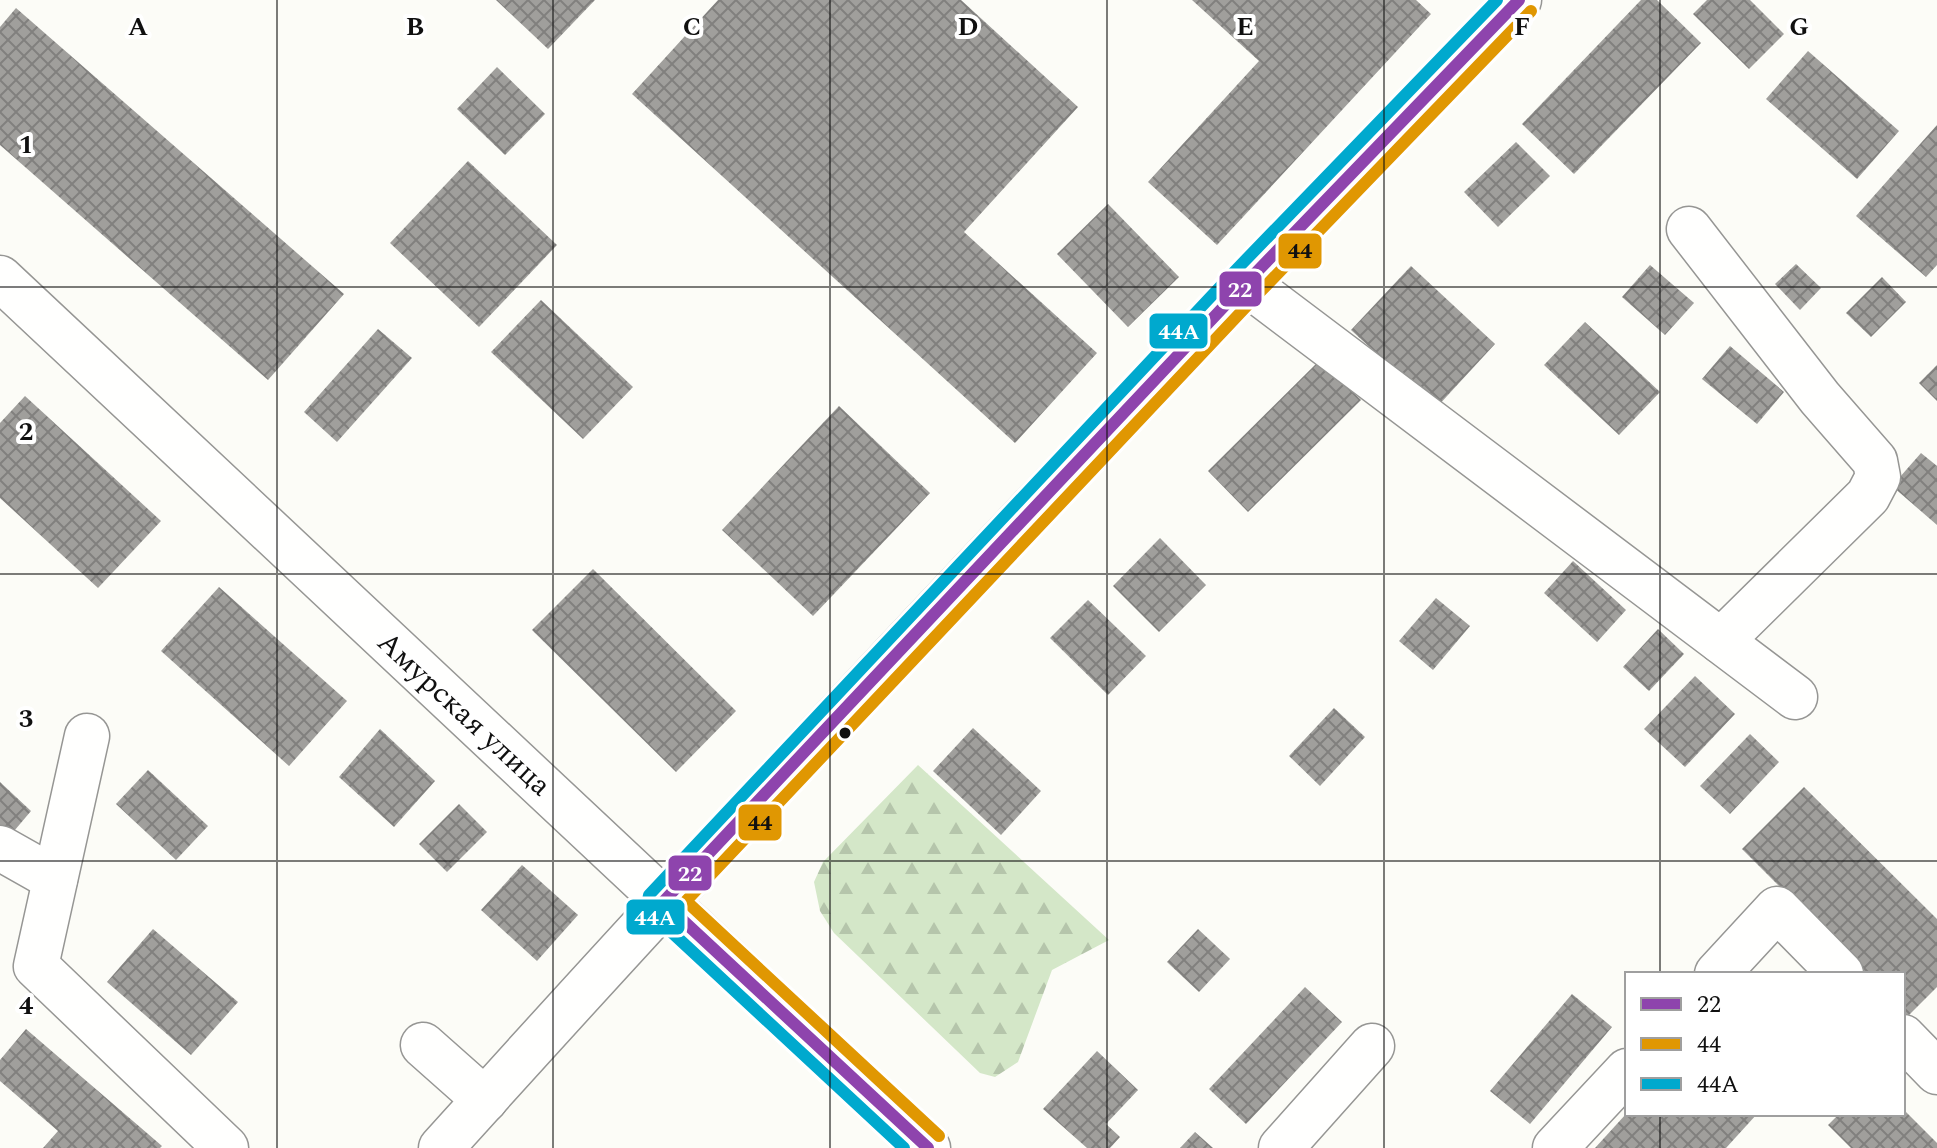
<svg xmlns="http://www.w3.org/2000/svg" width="1937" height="1148" font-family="Spectral,serif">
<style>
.forest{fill:url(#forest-firs)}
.building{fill:url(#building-cross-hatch)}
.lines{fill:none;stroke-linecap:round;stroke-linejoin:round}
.minor-casing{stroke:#969694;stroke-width:47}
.minor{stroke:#fffffe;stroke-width:44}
.bus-1-casing{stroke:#fff;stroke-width:18}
.bus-2-casing{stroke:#fff;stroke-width:18}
.bus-3-casing{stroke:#fff;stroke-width:18}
.bus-1{stroke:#8e44ad;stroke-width:12}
.bus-2{stroke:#e09702;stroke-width:12}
.bus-3{stroke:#00a9ce;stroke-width:12}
.grid{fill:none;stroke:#101010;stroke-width:2;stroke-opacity:0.55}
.bus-dot{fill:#101010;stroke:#fff;stroke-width:3}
.labels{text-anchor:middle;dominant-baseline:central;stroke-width:8;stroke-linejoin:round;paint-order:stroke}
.street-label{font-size:30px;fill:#101010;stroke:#fff}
.grid-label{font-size:26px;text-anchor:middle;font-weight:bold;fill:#101010;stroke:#fff;stroke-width:8;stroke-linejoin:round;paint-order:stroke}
.line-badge{stroke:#fff;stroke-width:3}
.badge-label{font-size:22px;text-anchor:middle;font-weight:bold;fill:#fff}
.pale-badge-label{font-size:22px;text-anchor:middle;font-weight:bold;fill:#111}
</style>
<defs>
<pattern id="forest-firs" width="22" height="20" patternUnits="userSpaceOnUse" patternTransform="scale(2)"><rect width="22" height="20" fill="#d4e7c8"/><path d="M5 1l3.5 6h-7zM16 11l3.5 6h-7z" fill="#b5c5ab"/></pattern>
<pattern id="building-cross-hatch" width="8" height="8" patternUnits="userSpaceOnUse" patternTransform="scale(2)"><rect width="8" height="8" fill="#a09f9c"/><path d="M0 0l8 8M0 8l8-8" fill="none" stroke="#81807e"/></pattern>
</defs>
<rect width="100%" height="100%" fill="#fcfcf7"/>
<!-- forest -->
<path class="forest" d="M 918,765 L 1109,940 L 1052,970 L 1018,1062 L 995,1077 L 980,1073 L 834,933 L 820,911 L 814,882 L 823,862 Z"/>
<!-- building -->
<g class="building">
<path d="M 496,0 L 595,0 L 548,49 Z"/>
<path d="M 718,0 L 961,0 L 1078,107 L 964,232 L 1097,353 L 1015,443 L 632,94 Z"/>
<path d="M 1192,0 L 1416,0 L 1431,14 L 1217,245 L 1148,182 L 1259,61 Z"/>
<path d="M 1641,0 L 1657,0 L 1701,43 L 1574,174 L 1522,124 Z"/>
<path d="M 1707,0 L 1750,0 L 1784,34 L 1749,69 L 1693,14 Z"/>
<path d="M 16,8 L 344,294 L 268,380 L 0,145 L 0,27 Z"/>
<path d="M 1808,51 L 1899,131 L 1857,179 L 1766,99 Z"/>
<path d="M 497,67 L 545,114 L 505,155 L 457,109 Z"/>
<path d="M 1937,125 L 1937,265 L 1926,277 L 1856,216 Z"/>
<path d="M 1516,142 L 1550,176 L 1498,227 L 1464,192 Z"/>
<path d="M 468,161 L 557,245 L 479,327 L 390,243 Z"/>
<path d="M 1108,204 L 1179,277 L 1128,327 L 1057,254 Z"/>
<path d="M 1796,264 L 1821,288 L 1800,310 L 1775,284 Z"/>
<path d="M 1650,265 L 1694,303 L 1665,335 L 1622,297 Z"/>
<path d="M 1411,266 L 1495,344 L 1436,408 L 1351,330 Z"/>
<path d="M 1882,277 L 1906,302 L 1871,337 L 1846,313 Z"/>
<path d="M 541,300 L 633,387 L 583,439 L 491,352 Z"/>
<path d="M 1585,322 L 1660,392 L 1619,435 L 1544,365 Z"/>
<path d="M 378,329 L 412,358 L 337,442 L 304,412 Z"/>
<path d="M 1730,346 L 1784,392 L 1757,424 L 1702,379 Z"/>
<path d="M 1320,360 L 1361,400 L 1248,512 L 1208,471 Z"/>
<path d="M 1937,365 L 1937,401 L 1919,383 Z"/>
<path d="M 25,396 L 161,521 L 98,588 L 0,498 L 0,423 Z"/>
<path d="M 839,406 L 930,493 L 813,616 L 722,530 Z"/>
<path d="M 1921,453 L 1937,466 L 1937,525 L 1892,486 Z"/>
<path d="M 1160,538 L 1206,585 L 1159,632 L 1113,586 Z"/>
<path d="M 1573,561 L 1626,610 L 1597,642 L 1544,593 Z"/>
<path d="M 593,569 L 736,711 L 676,772 L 532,630 Z"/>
<path d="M 219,587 L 347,701 L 289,766 L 161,651 Z"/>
<path d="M 1436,598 L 1470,626 L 1433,670 L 1399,641 Z"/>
<path d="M 1088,600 L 1146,656 L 1108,695 L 1050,638 Z"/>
<path d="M 1658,629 L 1684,654 L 1649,691 L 1623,667 Z"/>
<path d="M 1695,676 L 1735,714 L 1685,767 L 1644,729 Z"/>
<path d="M 1334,708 L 1365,737 L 1320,786 L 1289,756 Z"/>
<path d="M 973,728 L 1041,791 L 1001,835 L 933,771 Z"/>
<path d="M 380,729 L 435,781 L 394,827 L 339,777 Z"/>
<path d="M 1750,734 L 1779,762 L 1730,814 L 1700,786 Z"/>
<path d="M 148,770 L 208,826 L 176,860 L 116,804 Z"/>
<path d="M 0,782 L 31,811 L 9,837 L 0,828 Z"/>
<path d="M 1804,787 L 1937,919 L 1937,987 L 1908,1016 L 1903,1010 L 1903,974 L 1867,974 L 1742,849 Z"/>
<path d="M 459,804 L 487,832 L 447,872 L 419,844 Z"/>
<path d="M 522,865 L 578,915 L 537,961 L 481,910 Z"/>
<path d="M 153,929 L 238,1002 L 191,1055 L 107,982 Z"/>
<path d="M 1198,929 L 1230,959 L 1199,992 L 1167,962 Z"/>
<path d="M 1305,987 L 1342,1022 L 1246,1124 L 1209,1089 Z"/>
<path d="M 1572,994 L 1612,1027 L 1530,1124 L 1490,1091 Z"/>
<path d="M 26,1029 L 162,1146 L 160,1148 L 43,1148 L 58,1131 L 0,1081 L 0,1060 Z"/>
<path d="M 1097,1051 L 1138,1090 L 1106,1124 L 1120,1137 L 1110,1148 L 1087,1148 L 1043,1109 Z"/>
<path d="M 1903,1109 L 1937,1143 L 1937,1148 L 1851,1148 L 1828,1125 L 1839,1114 L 1903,1114 Z"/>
<path d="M 1626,1114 L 1757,1114 L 1726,1148 L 1595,1148 Z"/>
<path d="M 1195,1132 L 1213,1148 L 1180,1148 Z"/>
</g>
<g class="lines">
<!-- minor casing -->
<g class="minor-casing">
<g id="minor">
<path d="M 1689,229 L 1820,398 L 1875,461 L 1878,477 L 1868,496 L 1721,641"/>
<path d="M 0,278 L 928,1148"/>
<path d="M 1246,283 L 1795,697"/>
<path d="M 87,736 L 36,966 L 226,1148"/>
<path d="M 0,848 L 55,879"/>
<path d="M 1717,974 L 1777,909 L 1841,974"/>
<path d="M 1903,1037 L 1937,1072"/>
<path d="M 423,1045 L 485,1100"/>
<path d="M 441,1148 C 792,758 1154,377 1519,0"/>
<path d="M 1281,1148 L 1372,1046"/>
<path d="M 1555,1148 L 1627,1071"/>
</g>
</g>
<!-- minor -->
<use href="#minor" class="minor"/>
<!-- bus-1 casing -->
<g class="bus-1-casing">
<path id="bus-1" d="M 928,1148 L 663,902 L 1246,283 L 1519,0"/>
</g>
<!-- bus-2 casing -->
<g class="bus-2-casing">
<path id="bus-2" d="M 939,1136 L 686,901 L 1258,294 L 1531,11"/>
</g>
<!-- bus-3 casing -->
<g class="bus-3-casing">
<path id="bus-3" d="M 904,1148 L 652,914 L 647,906 L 649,895 L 1234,272 L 1497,0"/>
</g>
<!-- bus-1 -->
<use href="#bus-1" class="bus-1"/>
<!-- bus-2 -->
<use href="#bus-2" class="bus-2"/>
<!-- bus-3 -->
<use href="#bus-3" class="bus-3"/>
</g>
<!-- grid -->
<path class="grid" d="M 277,0 L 277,1148M 553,0 L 553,1148M 830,0 L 830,1148M 1107,0 L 1107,1148M 1384,0 L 1384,1148M 1660,0 L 1660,974M 0,287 L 1937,287M 0,574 L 1937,574M 0,861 L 1937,861M 1660,1114 L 1660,1148"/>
<!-- markers -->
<circle class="bus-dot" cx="845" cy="733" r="7"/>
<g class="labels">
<!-- street labels -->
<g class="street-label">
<text transform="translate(464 714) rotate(43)">Амурская улица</text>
</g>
</g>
<g class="grid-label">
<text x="138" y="35">A</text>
<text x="415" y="35">B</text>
<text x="692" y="35">C</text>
<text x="968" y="35">D</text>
<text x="1245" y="35">E</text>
<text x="1522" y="35">F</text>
<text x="1799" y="35">G</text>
<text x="26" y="153">1</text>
<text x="26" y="440">2</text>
<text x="26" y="727">3</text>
<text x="26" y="1014">4</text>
</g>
<g class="line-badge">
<rect x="1277" y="232" width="46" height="38" rx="8" fill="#e09702"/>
<rect x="1218" y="270" width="45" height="38" rx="8" fill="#8e44ad"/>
<rect x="1148" y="312" width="61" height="38" rx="8" fill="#00a9ce"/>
<rect x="737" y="803" width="46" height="39" rx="8" fill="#e09702"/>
<rect x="667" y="854" width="46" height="38" rx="8" fill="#8e44ad"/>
<rect x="625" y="898" width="61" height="38" rx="8" fill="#00a9ce"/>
</g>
<g class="badge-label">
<text x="1240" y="297">22</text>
<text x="1179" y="339">44А</text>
<text x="690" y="881">22</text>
<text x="655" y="925">44А</text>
</g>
<g class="pale-badge-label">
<text x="1300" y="258">44</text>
<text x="760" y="830">44</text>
</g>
<!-- legend -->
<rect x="1625" y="972" width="280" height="144" fill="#ffffff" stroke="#9f9f9f" stroke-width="2"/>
<rect x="1641" y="998" width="40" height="12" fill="#8e44ad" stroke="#9f9f9f" stroke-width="2"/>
<text x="1697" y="1012" font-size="24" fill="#101010">22</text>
<rect x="1641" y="1038" width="40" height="12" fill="#e09702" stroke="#9f9f9f" stroke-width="2"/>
<text x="1697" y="1052" font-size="24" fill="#101010">44</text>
<rect x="1641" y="1078" width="40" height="12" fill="#00a9ce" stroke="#9f9f9f" stroke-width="2"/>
<text x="1697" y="1092" font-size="24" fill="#101010">44А</text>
</svg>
